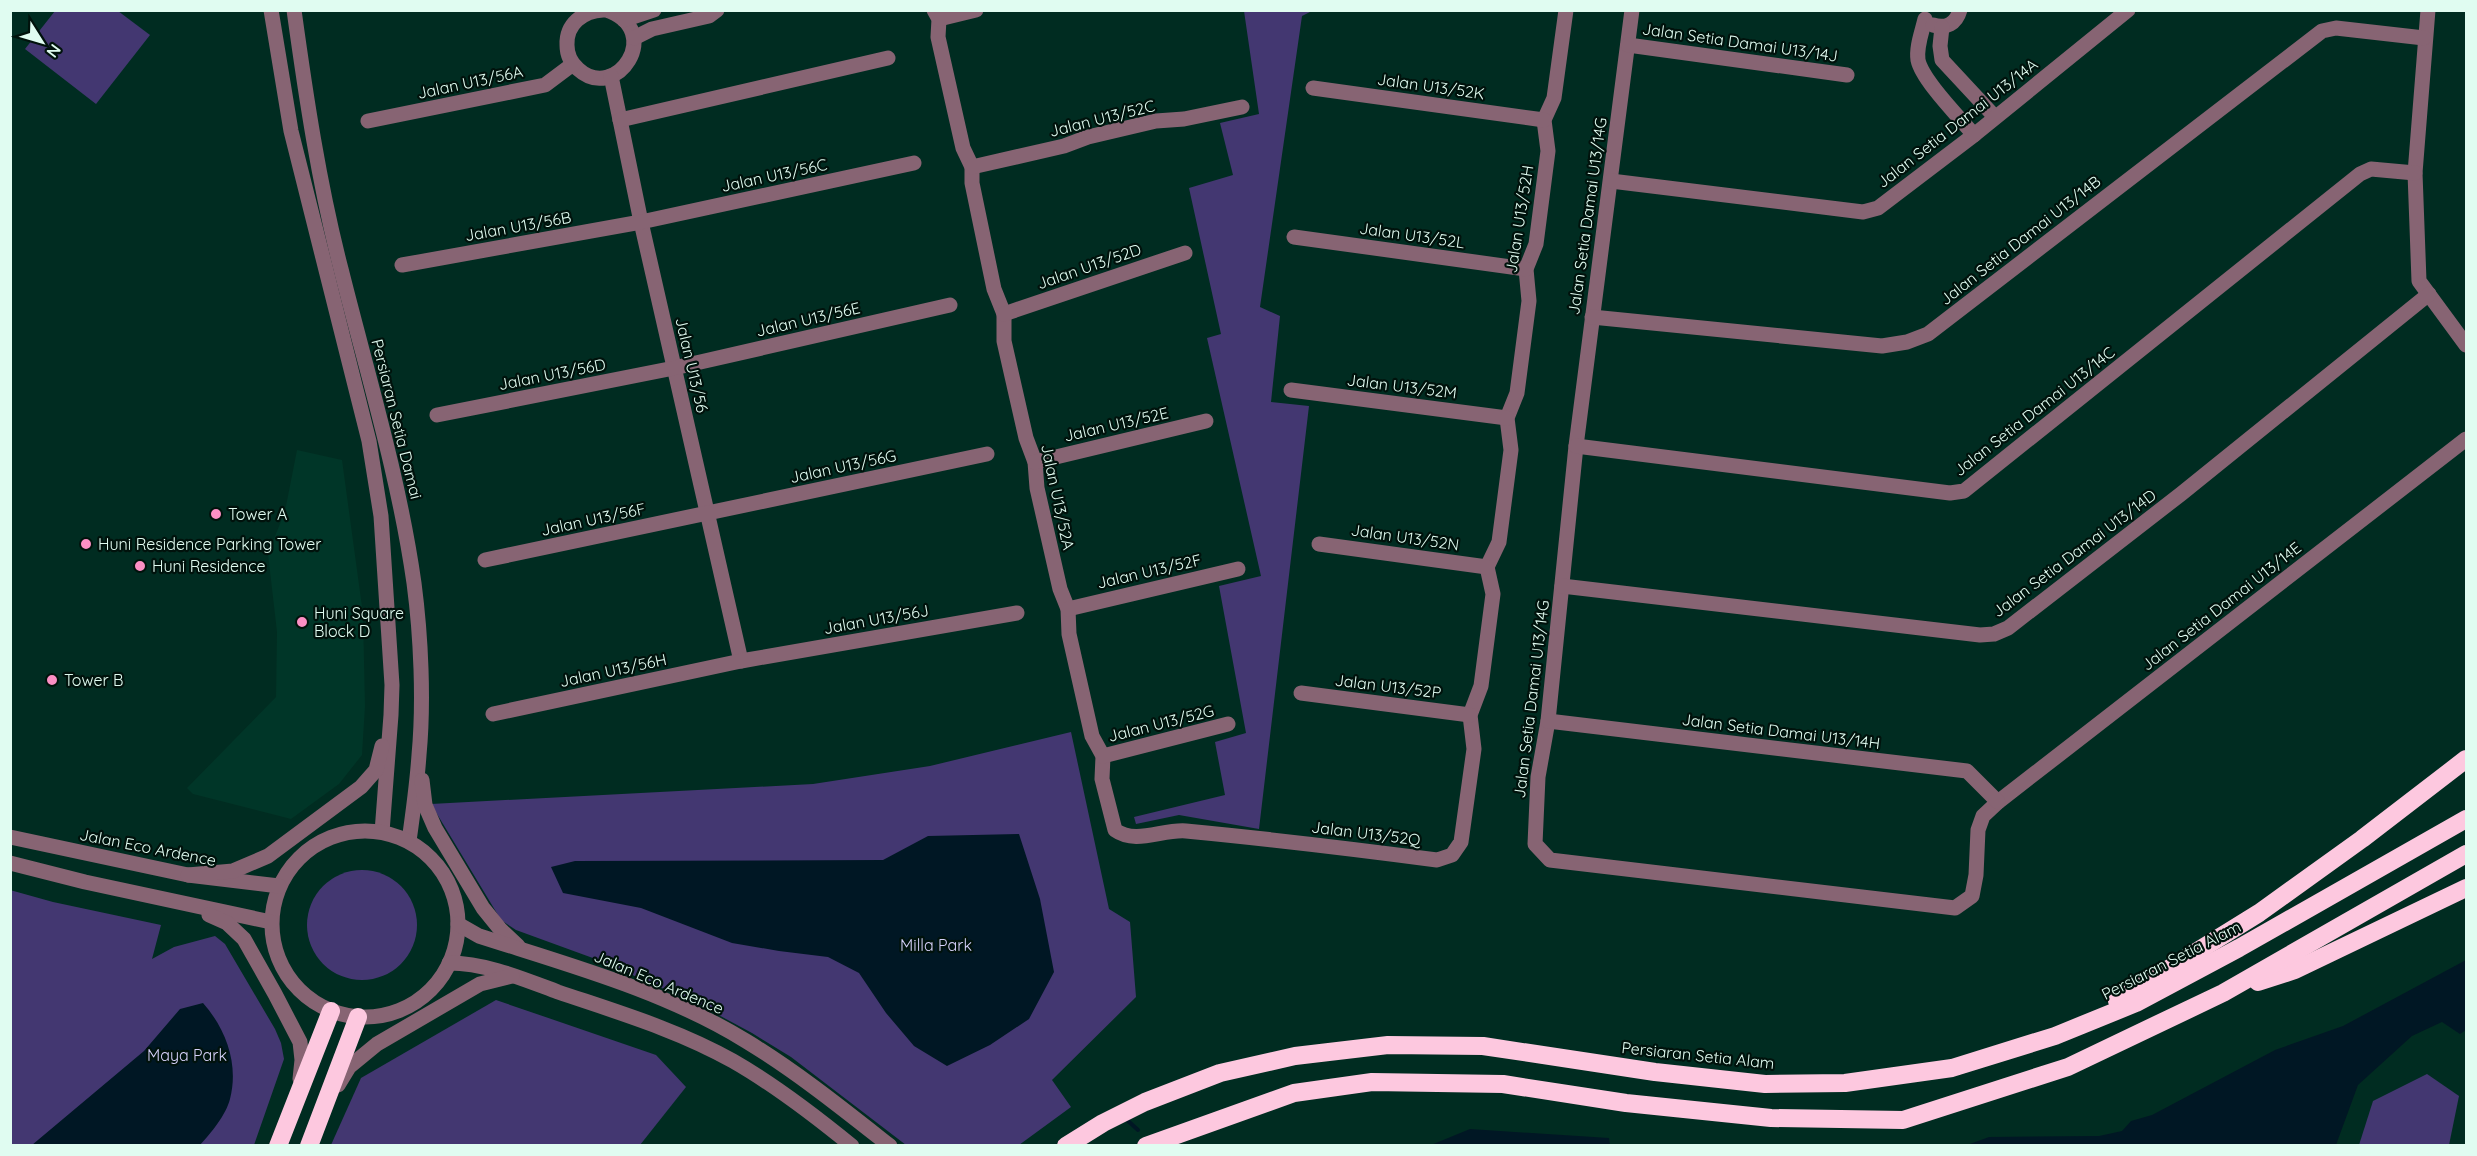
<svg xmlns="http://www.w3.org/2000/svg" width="2477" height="1156" font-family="Quicksand,sans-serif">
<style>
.built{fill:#003628}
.green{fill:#433771}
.water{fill:#001724}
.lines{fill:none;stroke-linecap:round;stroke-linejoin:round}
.stream{stroke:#001724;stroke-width:4}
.minor{stroke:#876473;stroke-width:15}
.highway{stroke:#fdc8df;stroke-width:18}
.poi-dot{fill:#fb8fc4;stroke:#00120c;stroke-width:2}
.labels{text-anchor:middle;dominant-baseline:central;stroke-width:4.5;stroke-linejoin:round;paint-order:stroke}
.street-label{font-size:16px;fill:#e0fcf1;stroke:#00120c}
.poi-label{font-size:16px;fill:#e0fcf1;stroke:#00120c;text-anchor:start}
.park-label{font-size:16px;fill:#d7d2fb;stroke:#00120c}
</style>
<rect width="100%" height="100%" fill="#002c21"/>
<!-- built -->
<path class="built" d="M 297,450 L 342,460 L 363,614 L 365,706 L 362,755 L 339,784 L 291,819 L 193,794 L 187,788 L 276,697 L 277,632 L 268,554 L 285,511 Z"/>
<!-- green -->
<g class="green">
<path d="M 55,11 L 118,11 L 150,35 L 96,104 L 25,49 Z"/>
<path d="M 1244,11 L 1312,11 L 1302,16 L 1260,307 L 1280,316 L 1271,402 L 1309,406 L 1259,829 L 1179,815 L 1136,824 L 1134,817 L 1225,795 L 1215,742 L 1246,733 L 1219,586 L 1261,576 L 1207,338 L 1221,334 L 1189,188 L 1233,175 L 1220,123 L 1259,114 Z"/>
<path d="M 1071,732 L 1109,909 L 1130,922 L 1136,997 L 1052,1080 L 1071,1107 L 1019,1145 L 906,1145 L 791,1057 L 752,1033 L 700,1005 L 601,961 L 516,930 L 501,920 L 431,804 L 813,784 L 930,766 Z"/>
<circle cx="362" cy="925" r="55"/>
<path d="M 10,890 L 53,902 L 161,925 L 152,959 L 174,947 L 215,936 L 225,944 L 275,1029 L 281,1043 L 284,1059 L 254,1145 L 11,1145 Z"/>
<path d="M 496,1000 L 656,1055 L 686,1087 L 640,1145 L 331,1145 L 361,1078 Z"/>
<path d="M 2427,1074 L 2459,1096 L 2449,1145 L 2359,1145 L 2373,1101 Z"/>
</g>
<!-- water -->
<g class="water">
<path d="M 1019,834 L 1040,899 L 1054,972 L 1029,1019 L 990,1045 L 947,1066 L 914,1046 L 886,1013 L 859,973 L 828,957 L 779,951 L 732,943 L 641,908 L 563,893 L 551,867 L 575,861 L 883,860 L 928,836 Z"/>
<path d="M 2466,960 L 2466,1030 L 2460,1034 L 2442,1022 L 2412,1036 L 2358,1085 L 2336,1145 L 1967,1145 L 1989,1137 L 2099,1136 L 2122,1131 L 2131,1121 L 2152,1115 L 2275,1050 L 2343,1026 Z"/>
<path d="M 203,1003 C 226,1029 239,1064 230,1099 C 226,1115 211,1133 200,1145 L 32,1145 L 144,1051 L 180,1009 Z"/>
<path d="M 1470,1129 L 1609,1138 L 1610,1145 L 1431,1145 Z"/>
</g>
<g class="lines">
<!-- stream -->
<path class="stream" d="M 1127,1120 L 1138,1130"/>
<!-- minor -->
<g class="minor">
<path d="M 271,10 L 291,131 L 369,441 L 381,516 L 392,685 L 391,715 L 382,832"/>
<path d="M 294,10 C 306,97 319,184 341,269 C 367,373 399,477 414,583 C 421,636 424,702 419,755 C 417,784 413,813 409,841"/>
<path d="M 603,10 C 583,11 566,24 567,45 C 567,54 571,63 578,69 C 616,104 666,30 606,10"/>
<path d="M 934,10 L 939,19 L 938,37 L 963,148 L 972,167 L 972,183 L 994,289 L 1004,314 L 1004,341 L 1026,438 L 1035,462 L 1037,488 L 1060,589 L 1068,609 L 1069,634 L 1092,736 L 1103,756 L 1102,779 L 1115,830 C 1136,845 1162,829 1186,831 C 1270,839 1353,849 1437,860 L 1452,855 L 1461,842 L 1474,749 L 1470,715 L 1481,686 L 1493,594 L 1487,567 L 1499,542 L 1511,450 L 1507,418 L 1517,393 L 1529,301 L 1526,269 L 1536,244 L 1548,151 L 1544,120 L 1554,98 L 1566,10"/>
<path d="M 1632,10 L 1576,446 L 1548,721 L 1538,777 L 1535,844 L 1550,860 L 1955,908 L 1972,896 L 1976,875 L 1978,830 L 1983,816 L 1998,802 L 2466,439"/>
<path d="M 2428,10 L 2415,173 L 2419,281 L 2466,345"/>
<path d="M 939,19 L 976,10"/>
<path d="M 1925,19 C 1922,32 1916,47 1918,60 C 1922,80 1960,118 1974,135"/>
<path d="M 624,20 L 654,10"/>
<path d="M 1933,25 C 1946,29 1956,24 1960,10"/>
<path d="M 1942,27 L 1940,46 L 1942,60 L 1995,117"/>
<path d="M 634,38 L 652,29 L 709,16 L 717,10"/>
<path d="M 1628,45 L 1847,75"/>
<path d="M 611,76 L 641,222 L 741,661"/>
<path d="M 1313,88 L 1544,120"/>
<path d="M 620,120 L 888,58"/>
<path d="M 368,121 L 545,85 L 573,64"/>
<path d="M 972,167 L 1064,146 L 1088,137 L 1156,121 L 1184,119 L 1242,107"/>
<path d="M 1611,181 L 1863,212 L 1878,208 L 1974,135 L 2128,10"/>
<path d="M 1294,237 L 1526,269"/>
<path d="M 402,265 L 641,222 L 914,163"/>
<path d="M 1004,314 L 1185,253"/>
<path d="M 1592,317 L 1882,346 L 1907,342 L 1928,334 L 2322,31 L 2336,28 L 2424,38"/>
<path d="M 1291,390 L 1507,418"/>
<path d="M 437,415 L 674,368 L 950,305"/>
<path d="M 1576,446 L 1950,493 L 1964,491 L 2360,174 L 2371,169 L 2415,173"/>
<path d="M 1035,462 L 1206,421"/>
<path d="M 1319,544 L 1487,567"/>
<path d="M 485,560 L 987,454"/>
<path d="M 1562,586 L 1980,635 L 1994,634 L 2008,628 L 2181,494 L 2429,294"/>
<path d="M 1068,609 L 1238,569"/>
<path d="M 1301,693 L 1470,715"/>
<path d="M 493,714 L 741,661 L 1017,613"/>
<path d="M 1548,721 L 1967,771 L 1998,802"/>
<path d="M 1103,756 L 1228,724"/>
<path d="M 422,780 L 425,805 L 435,828 L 483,908 L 500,929 L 518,946"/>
<circle cx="365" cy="924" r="93"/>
<path d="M 10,837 L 188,875 L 279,886"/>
<path d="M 10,863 L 85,882 L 271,922"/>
<path d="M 188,875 L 233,871 L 268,856 L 361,787 L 376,770 L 382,746"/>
<path d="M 209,915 L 227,923 L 244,939 L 275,994 L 300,1042 L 302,1060 L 300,1079"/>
<path d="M 458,924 L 479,936 C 569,965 665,991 746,1041 C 797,1072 843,1109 890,1146"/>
<path d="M 449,963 C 486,963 523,979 558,992 C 617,1012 678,1030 733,1061 C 775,1085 814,1115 852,1146"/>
<path d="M 338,1085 L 349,1067 L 377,1044 L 480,984 L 512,976"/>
</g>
<!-- highway -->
<g class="highway">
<path d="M 2258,982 L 2295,970 L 2466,888"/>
<path d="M 2117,1001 L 2259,913 L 2362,839 L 2466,759"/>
<path d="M 278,1146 L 331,1011"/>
<path d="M 309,1146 L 358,1017"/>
<path d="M 1066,1146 L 1103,1123 L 1145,1102 L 1220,1073 L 1295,1056 L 1388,1045 L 1483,1046 L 1655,1072 L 1765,1084 L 1845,1083 L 1952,1068 L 2055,1036 L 2136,1003 L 2239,948 L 2466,819"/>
<path d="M 1146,1146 L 1294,1093 L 1372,1082 L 1503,1084 L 1626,1103 L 1771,1118 L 1903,1120 L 2068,1067 L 2223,993 L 2466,854"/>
</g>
</g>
<!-- markers -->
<g class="poi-dot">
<circle cx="216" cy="514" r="6"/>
<circle cx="86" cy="544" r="6"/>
<circle cx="140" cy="566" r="6"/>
<circle cx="302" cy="622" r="6"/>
<circle cx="52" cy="680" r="6"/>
</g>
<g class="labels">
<!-- street labels -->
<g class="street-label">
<text transform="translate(1740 42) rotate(8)">Jalan Setia Damai U13/14J</text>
<text transform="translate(470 82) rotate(-12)">Jalan U13/56A</text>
<text transform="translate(1431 86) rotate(8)">Jalan U13/52K</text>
<text transform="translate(1102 118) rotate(-14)">Jalan U13/52C</text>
<text transform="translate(1957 123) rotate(-38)">Jalan Setia Damai U13/14A</text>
<text transform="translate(774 175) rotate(-12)">Jalan U13/56C</text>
<text transform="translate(1587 216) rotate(-82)">Jalan Setia Damai U13/14G</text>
<text transform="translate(1519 219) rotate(-81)">Jalan U13/52H</text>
<text transform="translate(518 226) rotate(-10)">Jalan U13/56B</text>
<text transform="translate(1412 235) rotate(8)">Jalan U13/52L</text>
<text transform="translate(2020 240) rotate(-38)">Jalan Setia Damai U13/14B</text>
<text transform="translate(1089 266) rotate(-19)">Jalan U13/52D</text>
<text transform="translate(808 319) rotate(-13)">Jalan U13/56E</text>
<text transform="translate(692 365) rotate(77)">Jalan U13/56</text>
<text transform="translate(552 374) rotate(-11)">Jalan U13/56D</text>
<text transform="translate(1402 386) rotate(7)">Jalan U13/52M</text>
<text transform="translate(2034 411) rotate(-38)">Jalan Setia Damai U13/14C</text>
<text transform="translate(397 419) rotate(76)">Persiaran Setia Damai</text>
<text transform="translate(1116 424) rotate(-13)">Jalan U13/52E</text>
<text transform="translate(843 466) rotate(-12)">Jalan U13/56G</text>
<text transform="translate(1058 497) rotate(78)">Jalan U13/52A</text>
<text transform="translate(593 519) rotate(-12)">Jalan U13/56F</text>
<text transform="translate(1405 537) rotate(8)">Jalan U13/52N</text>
<text transform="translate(2074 553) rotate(-37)">Jalan Setia Damai U13/14D</text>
<text transform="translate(1149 571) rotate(-13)">Jalan U13/52F</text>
<text transform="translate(2221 606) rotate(-38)">Jalan Setia Damai U13/14E</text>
<text transform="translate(876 619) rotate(-10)">Jalan U13/56J</text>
<text transform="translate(613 670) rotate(-12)">Jalan U13/56H</text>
<text transform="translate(1388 686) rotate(7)">Jalan U13/52P</text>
<text transform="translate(1531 699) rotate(-83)">Jalan Setia Damai U13/14G</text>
<text transform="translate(1161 723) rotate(-14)">Jalan U13/52G</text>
<text transform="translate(1781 731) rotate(7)">Jalan Setia Damai U13/14H</text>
<text transform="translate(1366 833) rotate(7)">Jalan U13/52Q</text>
<text transform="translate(148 847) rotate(11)">Jalan Eco Ardence</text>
<text transform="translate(2171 960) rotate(-27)">Persiaran Setia Alam</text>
<text transform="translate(659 982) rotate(23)">Jalan Eco Ardence</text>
<text transform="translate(1698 1055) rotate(6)">Persiaran Setia Alam</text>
</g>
<!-- poi labels -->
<g class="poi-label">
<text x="228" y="514">Tower A</text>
<text x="98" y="544">Huni Residence Parking Tower</text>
<text x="152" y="566">Huni Residence</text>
<text x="314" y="613">Huni Square<tspan x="314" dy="18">Block D</tspan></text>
<text x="64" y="680">Tower B</text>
</g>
<!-- park labels -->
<g class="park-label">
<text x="936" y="945">Milla Park</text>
<text x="187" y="1055">Maya Park</text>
</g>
</g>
<!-- border -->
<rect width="2477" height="1156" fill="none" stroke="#e0fcf1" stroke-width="24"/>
<!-- north arrow -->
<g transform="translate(42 42) rotate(127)" stroke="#00120c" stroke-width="4.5" paint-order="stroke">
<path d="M0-4.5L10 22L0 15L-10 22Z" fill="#e0fcf1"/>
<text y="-9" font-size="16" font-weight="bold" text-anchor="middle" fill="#e0fcf1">N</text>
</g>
</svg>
